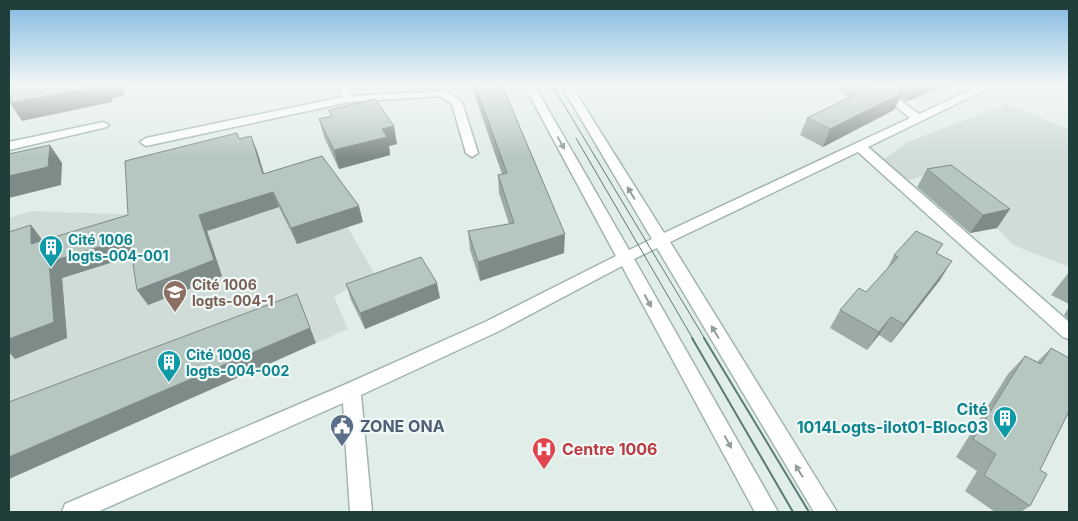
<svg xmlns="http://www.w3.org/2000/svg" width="1078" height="521" font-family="Inter,sans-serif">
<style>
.built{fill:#cfdcd8}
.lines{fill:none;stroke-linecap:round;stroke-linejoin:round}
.minor-casing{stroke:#a3b5b1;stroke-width:3}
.minor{fill:#fff;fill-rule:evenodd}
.tram-far1{stroke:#5a7a75;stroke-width:1}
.tram{stroke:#5a7a75;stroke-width:2}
.wall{fill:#9daba7}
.shaded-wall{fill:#7f8b88}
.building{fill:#b6c7c2;stroke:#7f8b88}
.oneway{fill:#909e9c}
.labels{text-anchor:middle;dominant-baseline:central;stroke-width:4.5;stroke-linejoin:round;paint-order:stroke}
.culture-label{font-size:14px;font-weight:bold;fill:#0d838f;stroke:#f1f9f6;text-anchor:start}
.education-label{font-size:14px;font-weight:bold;fill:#785e54;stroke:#f1f9f6;text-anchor:start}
.near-culture-label{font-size:16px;font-weight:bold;fill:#0d838f;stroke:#f1f9f6;text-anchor:end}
.near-service-label{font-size:16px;font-weight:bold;fill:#4e5e75;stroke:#f1f9f6;text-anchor:start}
.near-health-label{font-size:16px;font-weight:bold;fill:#be3a42;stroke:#f1f9f6;text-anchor:start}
</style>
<rect width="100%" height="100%" fill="#e1ede9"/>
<!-- built -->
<g class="built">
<path d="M 1007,104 L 1069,129 L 1069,267 L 1013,245 L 997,228 L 926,175 L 908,180 L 884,159 L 908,142 Z"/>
<path d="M 313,167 L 374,273 L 334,297 L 348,329 L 9,479 L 9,218 L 32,211 L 145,215 Z"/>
</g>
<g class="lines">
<!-- minor casing -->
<g class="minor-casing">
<g id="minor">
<path d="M 35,85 L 56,85 L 51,88 L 9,96 L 9,90 Z"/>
<path d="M 336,85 L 346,85 L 352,96 L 446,91 L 462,102 L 478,153 L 472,157 L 466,153 L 452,104 L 440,96 L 349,102 L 146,146 L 140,142 L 146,138 L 343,97 Z"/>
<path d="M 524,85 L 534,85 L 629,250 L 652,239 L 561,85 L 571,85 L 664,233 L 910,118 L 869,85 L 880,85 L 919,114 L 982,85 L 995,85 L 868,147 L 1069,322 L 1069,339 L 1063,337 L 858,152 L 670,242 L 837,512 L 814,512 L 657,248 L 634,259 L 778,512 L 755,512 L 622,266 L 497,332 L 361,395 L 372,512 L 350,512 L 343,403 L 97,512 L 62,512 L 65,504 L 344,385 L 485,322 L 616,256 Z"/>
<path d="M 103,122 L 109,125 L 107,127 L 9,150 L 9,142 Z"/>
</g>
</g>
<!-- minor -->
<use href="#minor" class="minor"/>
<!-- tram-far1 -->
<g class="tram-far1">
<path d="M 552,85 L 705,339"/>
<path d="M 576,138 L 693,339"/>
</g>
<!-- tram -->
<g class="tram">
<path d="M 692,338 L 793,512"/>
<path d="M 704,338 L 809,512"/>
</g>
</g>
<!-- wall -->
<g class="wall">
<path d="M 471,85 L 502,85 L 564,253 L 480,281 L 470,250 L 468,231 L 509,224 L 499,193 L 498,175 L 502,174 Z"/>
<path d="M 834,85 L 956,85 L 944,90 L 939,87 L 906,102 L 900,98 L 894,110 L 823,147 L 800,135 L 807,118 L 849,97 Z"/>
<path d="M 329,110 L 397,144 L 389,146 L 390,155 L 339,169 L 324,137 L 319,119 L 331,116 Z"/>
<path d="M 237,133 L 239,139 L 251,136 L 257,151 L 264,174 L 363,222 L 297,244 L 279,207 L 207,231 L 222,276 L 148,305 L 132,256 L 62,278 L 67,338 L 15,359 L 9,352 L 9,232 L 31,225 L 43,241 L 128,215 Z"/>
<path d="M 927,169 L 1010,209 L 997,228 L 970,233 L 917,187 Z"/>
<path d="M 943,244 L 937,253 L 940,280 L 891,343 L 879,335 L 867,350 L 830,328 L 840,310 L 866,292 L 887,269 L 894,255 Z"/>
<path d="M 1069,272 L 1069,304 L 1051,295 Z"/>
<path d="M 346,284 L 440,298 L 365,329 L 351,300 Z"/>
<path d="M 1069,307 L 1069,320 L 1064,315 Z"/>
<path d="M 1051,348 L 1069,358 L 1069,414 L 1067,416 L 1040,470 L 1030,506 L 1021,512 L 995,512 L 965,491 L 977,471 L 956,457 L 1008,374 L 1025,356 L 1037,362 Z"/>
</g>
<!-- shaded-wall -->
<g class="shaded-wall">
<path d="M 102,85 L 124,85 L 124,95 L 112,98 L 112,102 L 22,121 L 10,103 Z"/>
<path d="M 914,85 L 941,85 L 939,87 L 906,102 Z"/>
<path d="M 947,85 L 956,85 L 944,90 Z"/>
<path d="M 901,90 L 899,94 L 902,93 L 894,110 L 823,147 L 830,129 Z"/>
<path d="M 394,126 L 397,144 L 389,146 L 390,155 L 339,169 L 334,150 L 382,129 Z"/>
<path d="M 251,136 L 257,151 L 269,190 L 263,174 Z"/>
<path d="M 50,145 L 62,163 L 61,185 L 9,198 L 9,176 Z"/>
<path d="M 273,192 L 279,207 L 207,231 L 222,276 L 148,305 L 137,290 L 199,215 Z"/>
<path d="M 359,206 L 363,222 L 297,244 L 291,228 Z"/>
<path d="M 1010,209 L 997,228 L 970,233 L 983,215 Z"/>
<path d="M 31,225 L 43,241 L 31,244 Z"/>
<path d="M 565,234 L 564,253 L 480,281 L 478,262 Z"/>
<path d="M 129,238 L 139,254 L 62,278 L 67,338 L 15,359 L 9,352 L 9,339 L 49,262 Z"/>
<path d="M 952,261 L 940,280 L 891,343 L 904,324 Z"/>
<path d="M 437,283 L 440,298 L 365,329 L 360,313 Z"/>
<path d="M 297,294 L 316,343 L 9,479 L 9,457 Z"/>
<path d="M 891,317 L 879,335 L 867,350 L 879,332 Z"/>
</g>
<!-- building -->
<g class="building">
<path d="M 14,85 L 102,85 L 10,103 Z"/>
<path d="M 475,85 L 502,85 L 565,234 L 478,262 L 468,231 L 514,223 L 498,175 L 507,173 Z"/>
<path d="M 863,85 L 895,85 L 901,90 L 898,91 L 902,93 L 830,129 L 807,118 L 867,89 Z"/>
<path d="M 375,99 L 394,126 L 382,129 L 387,137 L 334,150 L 319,119 L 332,116 L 329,110 Z"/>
<path d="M 237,133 L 239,139 L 251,136 L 263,174 L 322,156 L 359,206 L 291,228 L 273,192 L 199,215 L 214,260 L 137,290 L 129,238 L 49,262 L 54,322 L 9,339 L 9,232 L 31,225 L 31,244 L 128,215 L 125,161 Z"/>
<path d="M 50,145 L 48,167 L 9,176 L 9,154 Z"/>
<path d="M 951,165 L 1010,209 L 983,215 L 927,169 Z"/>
<path d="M 916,231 L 943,244 L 936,253 L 952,261 L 904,324 L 891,317 L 879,332 L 840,310 L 859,288 L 866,292 L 898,257 L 894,255 Z"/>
<path d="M 421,257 L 437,283 L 360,313 L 346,284 Z"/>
<path d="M 297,294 L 310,328 L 9,457 L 9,402 Z"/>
<path d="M 1051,348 L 1069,358 L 1069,411 L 1040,470 L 1047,474 L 1030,506 L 984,475 L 996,454 L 973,439 L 1025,356 L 1041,364 Z"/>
</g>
<!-- one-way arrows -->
<defs><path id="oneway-solid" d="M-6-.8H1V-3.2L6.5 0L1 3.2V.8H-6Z" transform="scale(1.25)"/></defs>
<g class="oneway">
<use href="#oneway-solid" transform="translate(561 143) rotate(61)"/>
<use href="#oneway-solid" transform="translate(631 193) rotate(-121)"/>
<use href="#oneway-solid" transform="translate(648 301) rotate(61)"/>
<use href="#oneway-solid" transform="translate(715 332) rotate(-121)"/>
<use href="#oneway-solid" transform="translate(728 442) rotate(61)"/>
<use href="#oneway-solid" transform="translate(799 471) rotate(-122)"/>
</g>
<!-- sky -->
<linearGradient id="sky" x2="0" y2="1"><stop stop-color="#80b8e1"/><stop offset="0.54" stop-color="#f2f7f5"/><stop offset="1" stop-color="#f2f7f5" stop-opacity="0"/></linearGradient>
<rect width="1078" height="158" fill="url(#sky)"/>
<!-- icons -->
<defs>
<g id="building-pin" transform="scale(1.25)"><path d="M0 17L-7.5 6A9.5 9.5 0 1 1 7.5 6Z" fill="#0f9aa8" stroke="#f1f9f6"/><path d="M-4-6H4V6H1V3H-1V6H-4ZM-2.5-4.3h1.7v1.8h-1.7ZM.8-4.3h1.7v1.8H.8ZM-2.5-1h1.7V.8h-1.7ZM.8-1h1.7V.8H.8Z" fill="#fff"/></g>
<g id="university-pin" transform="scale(1.25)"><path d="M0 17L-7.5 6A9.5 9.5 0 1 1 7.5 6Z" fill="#8d6e63" stroke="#f1f9f6"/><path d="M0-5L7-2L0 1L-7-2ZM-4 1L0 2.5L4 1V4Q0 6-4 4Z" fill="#fff"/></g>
<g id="civic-pin" transform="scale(1.25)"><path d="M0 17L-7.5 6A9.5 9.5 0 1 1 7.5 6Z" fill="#5c6f8a" stroke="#f1f9f6"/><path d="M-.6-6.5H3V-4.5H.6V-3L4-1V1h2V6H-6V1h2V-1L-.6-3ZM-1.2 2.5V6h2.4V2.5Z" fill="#fff"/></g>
<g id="hospital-pin" transform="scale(1.25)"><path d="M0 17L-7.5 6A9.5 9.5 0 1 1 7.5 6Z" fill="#e0444e" stroke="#f1f9f6"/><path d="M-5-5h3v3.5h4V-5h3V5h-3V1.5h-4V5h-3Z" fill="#fff"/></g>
</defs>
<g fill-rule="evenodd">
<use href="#building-pin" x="51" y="247"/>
<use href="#university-pin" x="175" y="292"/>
<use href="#building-pin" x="169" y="362"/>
<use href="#building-pin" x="1005" y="418"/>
<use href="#civic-pin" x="342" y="426"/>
<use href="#hospital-pin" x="544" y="449"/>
</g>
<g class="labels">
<!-- culture labels -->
<g class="culture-label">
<text x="68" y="239">Cité 1006<tspan x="68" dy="16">logts-004-001</tspan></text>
<text x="186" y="354">Cité 1006<tspan x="186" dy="16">logts-004-002</tspan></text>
</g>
<!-- education labels -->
<g class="education-label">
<text x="192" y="284">Cité 1006<tspan x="192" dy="16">logts-004-1</tspan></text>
</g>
<!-- near-culture labels -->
<g class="near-culture-label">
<text x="988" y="409">Cité<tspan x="988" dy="18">1014Logts-ilot01-Bloc03</tspan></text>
</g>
<!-- near-service labels -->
<g class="near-service-label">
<text x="360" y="426">ZONE ONA</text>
</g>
<!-- near-health labels -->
<g class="near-health-label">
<text x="562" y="449">Centre 1006</text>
</g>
</g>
<!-- border -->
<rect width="1078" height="521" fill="none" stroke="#203e3a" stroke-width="20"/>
</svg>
